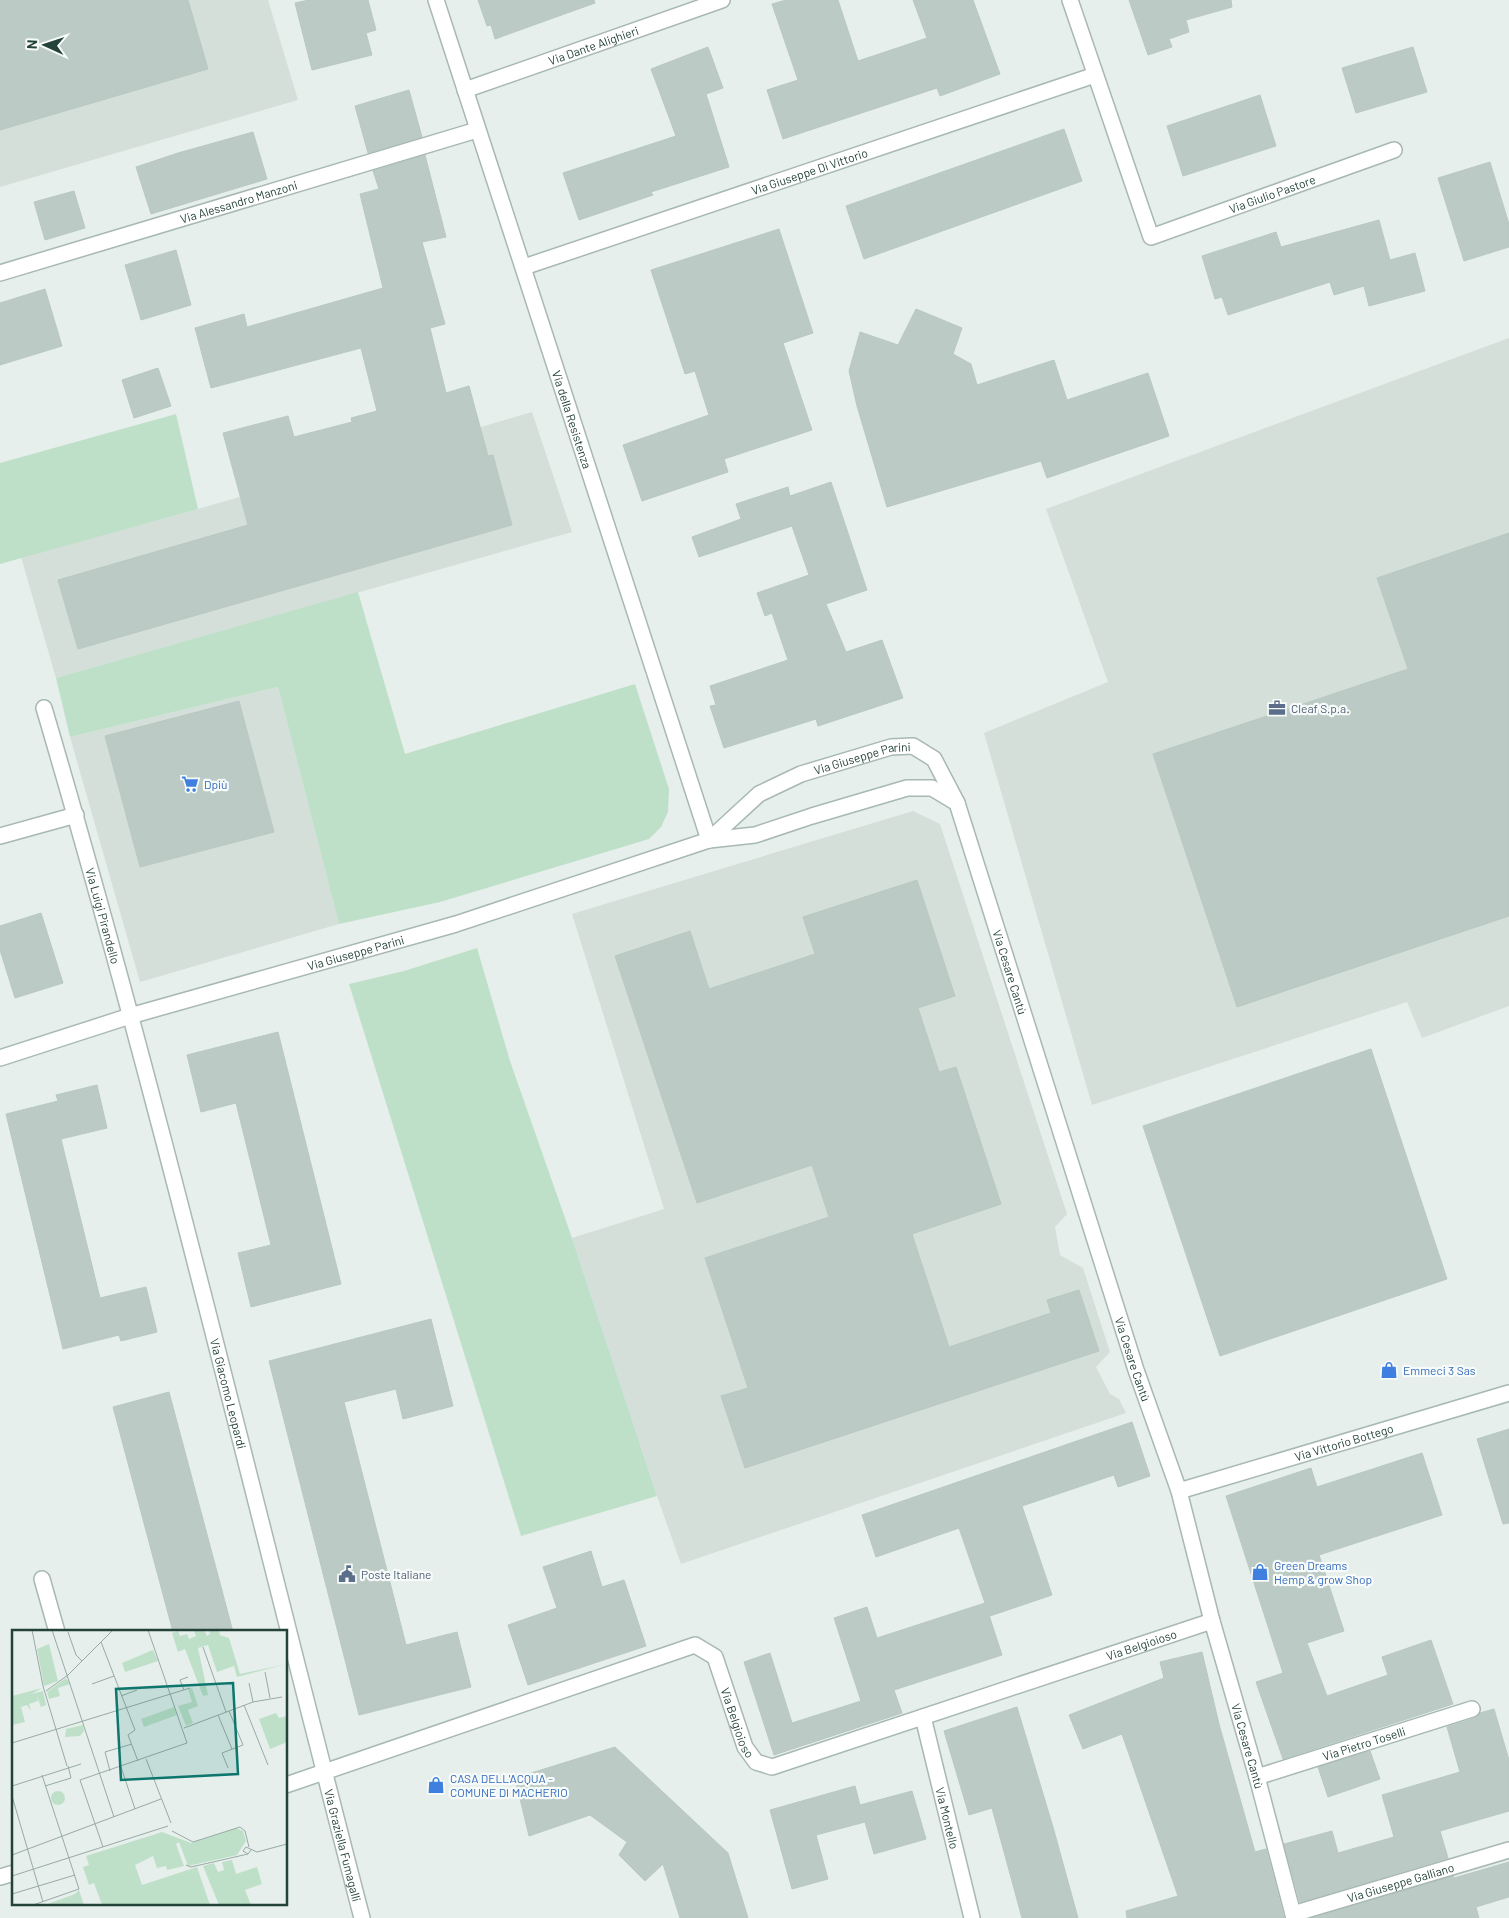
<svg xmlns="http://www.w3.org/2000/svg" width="1509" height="1918" font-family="Barlow,sans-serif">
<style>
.built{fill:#d4dfda}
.green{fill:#bfe0c8}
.building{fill:#bbcac4;stroke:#b8c9c2}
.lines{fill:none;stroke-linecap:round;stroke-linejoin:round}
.street-casing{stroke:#a8b8b2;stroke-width:18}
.street{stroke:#fff;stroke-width:15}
.labels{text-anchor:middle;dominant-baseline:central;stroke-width:4.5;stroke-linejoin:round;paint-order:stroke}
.street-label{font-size:12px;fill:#24423a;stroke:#f7fbf9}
.service-label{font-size:12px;fill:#4e5e75;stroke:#f7fbf9;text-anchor:start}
.shop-label{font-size:12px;fill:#366cbe;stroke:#f7fbf9;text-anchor:start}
.inset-road{fill:none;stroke:#98aaa4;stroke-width:1}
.view{fill:#0f766e;fill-opacity:0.15;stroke:#0f766e;stroke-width:2.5}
.inset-edge{fill:none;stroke:#24423a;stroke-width:2.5}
</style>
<rect width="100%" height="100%" fill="#e6efeb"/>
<!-- built -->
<g class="built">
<path d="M 0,0 L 268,0 L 298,100 L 0,187 Z"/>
<path d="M 1509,338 L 1509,1006 L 1422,1038 L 1407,1002 L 1092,1105 L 984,733 L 1108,682 L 1046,509 Z"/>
<path d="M 532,412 L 572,532 L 56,678 L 21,557 L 198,509 Z"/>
<path d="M 278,687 L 339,924 L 140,982 L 70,737 Z"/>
<path d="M 913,811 L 940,824 L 1067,1214 L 1055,1227 L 1060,1255 L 1083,1268 L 1110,1352 L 1096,1367 L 1110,1394 L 1119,1399 L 1126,1413 L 681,1564 L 657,1496 L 572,1238 L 664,1209 L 572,914 Z"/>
</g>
<!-- green -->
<g class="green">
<path d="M 176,414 L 198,509 L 0,564 L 0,463 Z"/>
<path d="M 358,592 L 405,754 L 635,684 L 669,789 L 668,812 L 661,827 L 649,839 L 440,902 L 339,924 L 278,687 L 70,737 L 56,678 Z"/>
<path d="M 477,948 L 510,1061 L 572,1238 L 657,1496 L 521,1536 L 349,984 L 404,971 Z"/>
</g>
<!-- building -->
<g class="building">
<path d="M 0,0 L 188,0 L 208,69 L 0,130 Z"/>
<path d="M 309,0 L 368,0 L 376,30 L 366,33 L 372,55 L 312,70 L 295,3 Z"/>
<path d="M 478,0 L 594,0 L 595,3 L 495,39 L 491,25 L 487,26 Z"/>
<path d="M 786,0 L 838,0 L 858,61 L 927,38 L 913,0 L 973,0 L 1000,74 L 940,96 L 937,88 L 783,139 L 767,90 L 798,80 L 772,4 Z"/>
<path d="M 1129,0 L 1231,0 L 1232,7 L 1186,20 L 1189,32 L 1169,39 L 1172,47 L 1148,55 Z"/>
<path d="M 708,47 L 723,88 L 706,94 L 729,167 L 651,192 L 653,195 L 579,220 L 563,173 L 676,136 L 651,69 Z"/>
<path d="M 1413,47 L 1427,92 L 1356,113 L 1342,68 Z"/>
<path d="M 409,90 L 422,137 L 368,153 L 355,106 Z"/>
<path d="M 1260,95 L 1276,146 L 1183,176 L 1167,126 Z"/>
<path d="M 1064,129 L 1082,181 L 864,259 L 846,206 Z"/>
<path d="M 253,132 L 267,179 L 151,214 L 136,167 L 178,153 Z"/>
<path d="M 425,155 L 446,237 L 422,242 L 445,324 L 430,328 L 446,393 L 469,386 L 488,456 L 493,455 L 512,525 L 78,649 L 58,580 L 248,525 L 223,433 L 288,416 L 294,437 L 352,422 L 351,418 L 377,411 L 361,348 L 211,388 L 195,328 L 244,314 L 247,327 L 383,288 L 360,194 L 379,189 L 373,171 Z"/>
<path d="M 1490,162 L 1509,224 L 1509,247 L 1464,261 L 1438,178 Z"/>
<path d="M 74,191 L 85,228 L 45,240 L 34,202 Z"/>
<path d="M 1379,220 L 1390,260 L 1415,253 L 1425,291 L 1369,306 L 1364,286 L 1334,295 L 1330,282 L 1228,315 L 1222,297 L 1215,299 L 1202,256 L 1276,232 L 1281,247 Z"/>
<path d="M 779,229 L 813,333 L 783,343 L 812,430 L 724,459 L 728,472 L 642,501 L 623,445 L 709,415 L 695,371 L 685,374 L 651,270 Z"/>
<path d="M 176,250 L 191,305 L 141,320 L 125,265 Z"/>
<path d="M 45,289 L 62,346 L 0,365 L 0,303 Z"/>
<path d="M 916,309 L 962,328 L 953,354 L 971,364 L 977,385 L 1054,360 L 1067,400 L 1148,373 L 1169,436 L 1047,478 L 1041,461 L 887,507 L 857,406 L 849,371 L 860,332 L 898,345 Z"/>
<path d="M 158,368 L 171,406 L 134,418 L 122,380 Z"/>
<path d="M 831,482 L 867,590 L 826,604 L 846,652 L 882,640 L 903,698 L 818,726 L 816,719 L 724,748 L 710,706 L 716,705 L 710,686 L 788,660 L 772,613 L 765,616 L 757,593 L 809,575 L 792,526 L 699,557 L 692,537 L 741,519 L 736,504 L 788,487 L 790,496 Z"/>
<path d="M 1509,533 L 1509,916 L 1237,1007 L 1153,754 L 1408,669 L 1377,578 Z"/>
<path d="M 239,701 L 274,832 L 140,867 L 105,736 Z"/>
<path d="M 917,880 L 955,996 L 918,1008 L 939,1072 L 956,1067 L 1001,1204 L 912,1234 L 949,1347 L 1051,1313 L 1047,1300 L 1079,1290 L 1099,1351 L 745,1468 L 721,1396 L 748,1388 L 705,1258 L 829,1217 L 812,1165 L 697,1203 L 615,956 L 690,931 L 709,989 L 815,954 L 803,917 Z"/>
<path d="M 41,913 L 63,983 L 15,998 L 0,950 L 0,926 Z"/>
<path d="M 278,1032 L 341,1284 L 251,1307 L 238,1253 L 271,1245 L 236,1103 L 201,1112 L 187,1055 Z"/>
<path d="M 1371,1049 L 1447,1279 L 1220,1356 L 1143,1126 Z"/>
<path d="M 97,1085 L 107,1128 L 61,1139 L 100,1298 L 146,1287 L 157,1332 L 121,1341 L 119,1335 L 63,1349 L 6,1114 L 58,1101 L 56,1095 Z"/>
<path d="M 431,1319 L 453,1406 L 403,1419 L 396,1389 L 344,1402 L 406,1645 L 457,1632 L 471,1687 L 359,1715 L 269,1361 Z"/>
<path d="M 169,1392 L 220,1583 L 233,1632 L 173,1632 L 113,1407 Z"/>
<path d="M 1132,1422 L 1150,1476 L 1118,1487 L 1114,1475 L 1022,1506 L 1052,1595 L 990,1616 L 988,1612 L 1002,1655 L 894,1690 L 902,1713 L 774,1755 L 744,1662 L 770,1653 L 792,1723 L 861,1701 L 834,1618 L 867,1607 L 877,1638 L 985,1603 L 959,1528 L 876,1557 L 862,1515 Z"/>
<path d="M 1509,1429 L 1509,1523 L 1503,1524 L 1477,1439 Z"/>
<path d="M 1422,1453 L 1442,1515 L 1319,1555 L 1344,1631 L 1307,1643 L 1327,1696 L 1388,1675 L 1382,1657 L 1431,1640 L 1453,1704 L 1283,1759 L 1256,1682 L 1283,1673 L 1226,1496 L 1311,1468 L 1317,1487 Z"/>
<path d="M 591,1551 L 602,1587 L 624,1580 L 646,1646 L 528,1685 L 508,1625 L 557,1608 L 543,1567 Z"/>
<path d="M 1202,1652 L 1219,1724 L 1255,1852 L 1266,1849 L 1284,1918 L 1127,1918 L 1126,1911 L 1178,1896 L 1122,1734 L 1083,1749 L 1069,1715 L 1164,1678 L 1160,1662 Z"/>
<path d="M 1017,1707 L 1053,1827 L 1078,1918 L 1022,1918 L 992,1808 L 969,1815 L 944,1731 Z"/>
<path d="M 1494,1709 L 1509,1760 L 1509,1811 L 1440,1831 L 1448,1858 L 1300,1902 L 1284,1844 L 1332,1831 L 1338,1853 L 1394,1837 L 1382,1795 L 1460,1772 L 1447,1727 L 1475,1718 L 1480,1713 Z"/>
<path d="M 615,1747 L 728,1853 L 748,1918 L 680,1918 L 663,1864 L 645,1881 L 619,1855 L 627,1842 L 590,1815 L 529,1836 L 515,1778 Z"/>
<path d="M 1370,1751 L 1380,1779 L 1328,1797 L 1318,1767 Z"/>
<path d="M 855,1786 L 860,1805 L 912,1791 L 926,1839 L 874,1854 L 865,1822 L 816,1835 L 828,1879 L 792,1889 L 770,1810 Z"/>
<path d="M 1509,1862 L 1509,1897 L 1476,1907 L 1479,1918 L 1312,1918 L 1453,1876 L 1454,1878 Z"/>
</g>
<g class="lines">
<!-- street casing -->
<g class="street-casing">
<g id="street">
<path id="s1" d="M 436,0 L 709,840"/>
<path id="s2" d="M 1070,0 L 1151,237 L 1394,150"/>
<path id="s3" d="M 465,90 L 722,0"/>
<path id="s4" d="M 524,267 L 1095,75"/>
<path id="s5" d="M 0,273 L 477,130"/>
<path id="s6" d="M 44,708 C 162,1108 257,1515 362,1918"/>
<path d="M 0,836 L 76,815"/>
<path id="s7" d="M 709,840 L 759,794 L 801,774 L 891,747 L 913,746 L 934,759 L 957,803 L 1136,1370 L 1179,1491 L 1212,1621 L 1257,1777 L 1294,1918"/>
<path id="s8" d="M 0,1058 L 130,1016 L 456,924 L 709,840 L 755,835 L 812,816 L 907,788 L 932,788 L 957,803"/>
<path id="s9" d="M 1179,1491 L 1509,1393"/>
<path d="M 42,1579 L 57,1632"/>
<path id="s10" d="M 923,1717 L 972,1918"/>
<path id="s11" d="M 1257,1777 L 1472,1709"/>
<path id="s12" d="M 286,1785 L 695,1645 L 715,1657 L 745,1747 L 756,1762 L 772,1767 L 1212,1621"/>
<path d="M 0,1877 L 14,1873"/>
<path id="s13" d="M 1293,1914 L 1509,1850"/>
</g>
</g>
<!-- street -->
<use href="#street" class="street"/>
</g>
<!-- icons -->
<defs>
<g id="office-bare" transform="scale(1.35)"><path d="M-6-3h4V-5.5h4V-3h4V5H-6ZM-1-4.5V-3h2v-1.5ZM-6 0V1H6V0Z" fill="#5c6f8a" stroke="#f7fbf9" stroke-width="2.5" paint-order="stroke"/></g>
<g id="supermarket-bare" transform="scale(1.35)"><path d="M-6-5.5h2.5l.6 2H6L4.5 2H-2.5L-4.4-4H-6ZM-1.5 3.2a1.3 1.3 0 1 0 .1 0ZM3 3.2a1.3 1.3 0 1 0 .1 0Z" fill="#3f7fe0" stroke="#f7fbf9" stroke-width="2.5" paint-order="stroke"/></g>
<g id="shop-bare" transform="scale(1.35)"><path d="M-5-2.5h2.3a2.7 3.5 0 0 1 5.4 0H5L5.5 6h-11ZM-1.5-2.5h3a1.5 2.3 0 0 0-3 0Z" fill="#3f7fe0" stroke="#f7fbf9" stroke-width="2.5" paint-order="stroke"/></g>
<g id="civic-bare" transform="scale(1.35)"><path d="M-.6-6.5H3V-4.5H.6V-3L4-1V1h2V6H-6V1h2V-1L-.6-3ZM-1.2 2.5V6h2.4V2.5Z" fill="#5c6f8a" stroke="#f7fbf9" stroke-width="2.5" paint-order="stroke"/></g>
</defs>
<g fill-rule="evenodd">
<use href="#office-bare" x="1277" y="708"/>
<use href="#supermarket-bare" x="190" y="784"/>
<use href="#shop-bare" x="1389" y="1370"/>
<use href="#shop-bare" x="1260" y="1572"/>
<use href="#civic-bare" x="347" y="1574"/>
<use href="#shop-bare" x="436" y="1785"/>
</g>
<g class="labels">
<!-- street labels -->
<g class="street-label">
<text stroke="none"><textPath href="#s3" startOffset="136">Via Dante Alighieri</textPath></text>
<text stroke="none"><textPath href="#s4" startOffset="301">Via Giuseppe Di Vittorio</textPath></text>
<text stroke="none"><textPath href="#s2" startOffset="379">Via Giulio Pastore</textPath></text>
<text stroke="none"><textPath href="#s5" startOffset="249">Via Alessandro Manzoni</textPath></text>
<text stroke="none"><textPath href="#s1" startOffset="441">Via della Resistenza</textPath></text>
<text stroke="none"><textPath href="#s7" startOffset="178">Via Giuseppe Parini</textPath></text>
<text stroke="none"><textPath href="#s6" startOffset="216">Via Luigi Pirandello</textPath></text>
<text stroke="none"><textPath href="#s8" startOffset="371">Via Giuseppe Parini</textPath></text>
<text stroke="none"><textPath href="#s7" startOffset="482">Via Cesare Cantù</textPath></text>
<text stroke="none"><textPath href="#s7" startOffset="888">Via Cesare Cantù</textPath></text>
<text stroke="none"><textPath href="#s6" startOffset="710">Via Giacomo Leopardi</textPath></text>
<text stroke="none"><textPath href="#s9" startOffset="172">Via Vittorio Bottego</textPath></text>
<text stroke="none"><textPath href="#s12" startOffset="975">Via Belgioioso</textPath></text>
<text stroke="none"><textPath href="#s12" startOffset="525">Via Belgioioso</textPath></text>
<text stroke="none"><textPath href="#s11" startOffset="112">Via Pietro Toselli</textPath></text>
<text stroke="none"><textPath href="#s7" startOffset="1292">Via Cesare Cantù</textPath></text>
<text stroke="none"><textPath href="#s10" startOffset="104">Via Montello</textPath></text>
<text stroke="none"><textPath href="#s6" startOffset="1176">Via Graziella Fumagalli</textPath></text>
<text stroke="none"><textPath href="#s13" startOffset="112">Via Giuseppe Galliano</textPath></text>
</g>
<!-- service labels -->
<g class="service-label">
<text x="1291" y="708">Cleaf S.p.a.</text>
<text x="361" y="1574">Poste Italiane</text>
</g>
<!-- shop labels -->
<g class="shop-label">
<text x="204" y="784">Dpiù</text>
<text x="1403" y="1370">Emmeci 3 Sas</text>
<text x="1274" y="1565">Green Dreams<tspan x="1274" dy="14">Hemp &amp; grow Shop</tspan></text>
<text x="450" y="1778">CASA DELL'ACQUA -<tspan x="450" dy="14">COMUNE DI MACHERIO</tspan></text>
</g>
</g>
<!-- overview -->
<g transform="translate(12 1630)">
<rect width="275" height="275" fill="#e6efeb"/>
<path d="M 185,0 L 192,0 L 195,6 L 198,4 L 197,0 L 207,0 L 208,5 L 217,8 L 228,44 L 275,34 L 225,47 L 222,36 L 205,42 L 196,15 L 186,18 L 196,65 L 191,66 L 173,19 L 166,22 L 160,3 L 166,1 L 168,6 L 175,4 L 177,9 L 184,6 L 182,1 ZM 37,14 L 46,51 L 32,56 L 25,19 ZM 141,20 L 146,31 L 113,42 L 110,33 ZM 54,48 L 58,54 L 46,58 L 48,66 L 37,69 L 35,62 ZM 30,58 L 20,64 L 31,61 L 34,75 L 29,77 L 25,66 L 26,71 L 17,74 L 19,81 L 15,75 L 9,77 L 13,92 L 0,95 L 0,66 ZM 180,58 L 186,76 L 176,80 L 181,93 L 174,96 L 166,76 L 180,72 L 176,59 ZM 162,77 L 165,85 L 132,97 L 129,89 ZM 264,83 L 267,88 L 275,86 L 275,112 L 258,119 L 247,89 ZM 71,95 L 72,101 L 68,106 L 53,107 L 54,99 ZM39 168a7 7 0 1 1 14 0a7 7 0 1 1-14 0ZM 224,198 L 231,201 L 234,211 L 225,225 L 176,236 L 167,212 L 164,214 L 172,236 L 155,240 L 154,236 L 145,238 L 141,226 L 123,235 L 130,255 L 185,237 L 198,275 L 90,275 L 82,253 L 77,255 L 71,237 L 77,235 L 74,226 L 150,202 L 179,213 ZM 220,230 L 224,244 L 245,237 L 250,254 L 233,260 L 239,275 L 207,275 L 191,236 L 202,233 L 206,242 L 212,240 L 210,232 ZM 67,260 L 72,275 L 33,275 L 63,264 Z" fill="#bfe0c8"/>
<path class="inset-road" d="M 20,0 L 31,56 L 55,136M 40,0 L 102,187M 136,0 L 175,113M 56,2 L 64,25 L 70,31M 89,12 L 123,100 L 116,105 L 126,131M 191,17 L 214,82M 253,42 L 258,68M 237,53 L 241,72M 80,54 L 102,46M 172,60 L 168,50 L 176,47M 34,61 L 56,45 L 101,0M 109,66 L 125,60M 232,75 L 256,135M 206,85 L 220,119M 172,98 L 241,72 L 270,67M 0,113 L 178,58M 134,129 L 159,193M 109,137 L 123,179M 216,138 L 210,123 L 231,115 L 217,81M 98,141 L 93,122 L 120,114M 0,156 L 69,134M 33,156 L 59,148 L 56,136M 0,166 L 31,272M 160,201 L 181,212 L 228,197 L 233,201 L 237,217M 91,217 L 68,150 L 175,113M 239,220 L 236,224 L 231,221 L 234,217 L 245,222 L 275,214M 0,225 L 149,169M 174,235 L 179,237 L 236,224M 0,246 L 156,196M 0,264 L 63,245M 21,275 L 67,259 L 30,145"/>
<path class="view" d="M 221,53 L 226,144 L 109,150 L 104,59 Z"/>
<rect width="275" height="275" class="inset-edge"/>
</g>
<!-- north arrow -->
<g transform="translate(45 45) rotate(273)" stroke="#f7fbf9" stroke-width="4" paint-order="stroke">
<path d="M0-4L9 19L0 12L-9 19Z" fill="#24423a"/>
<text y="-8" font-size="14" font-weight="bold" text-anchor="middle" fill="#24423a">N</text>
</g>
</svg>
